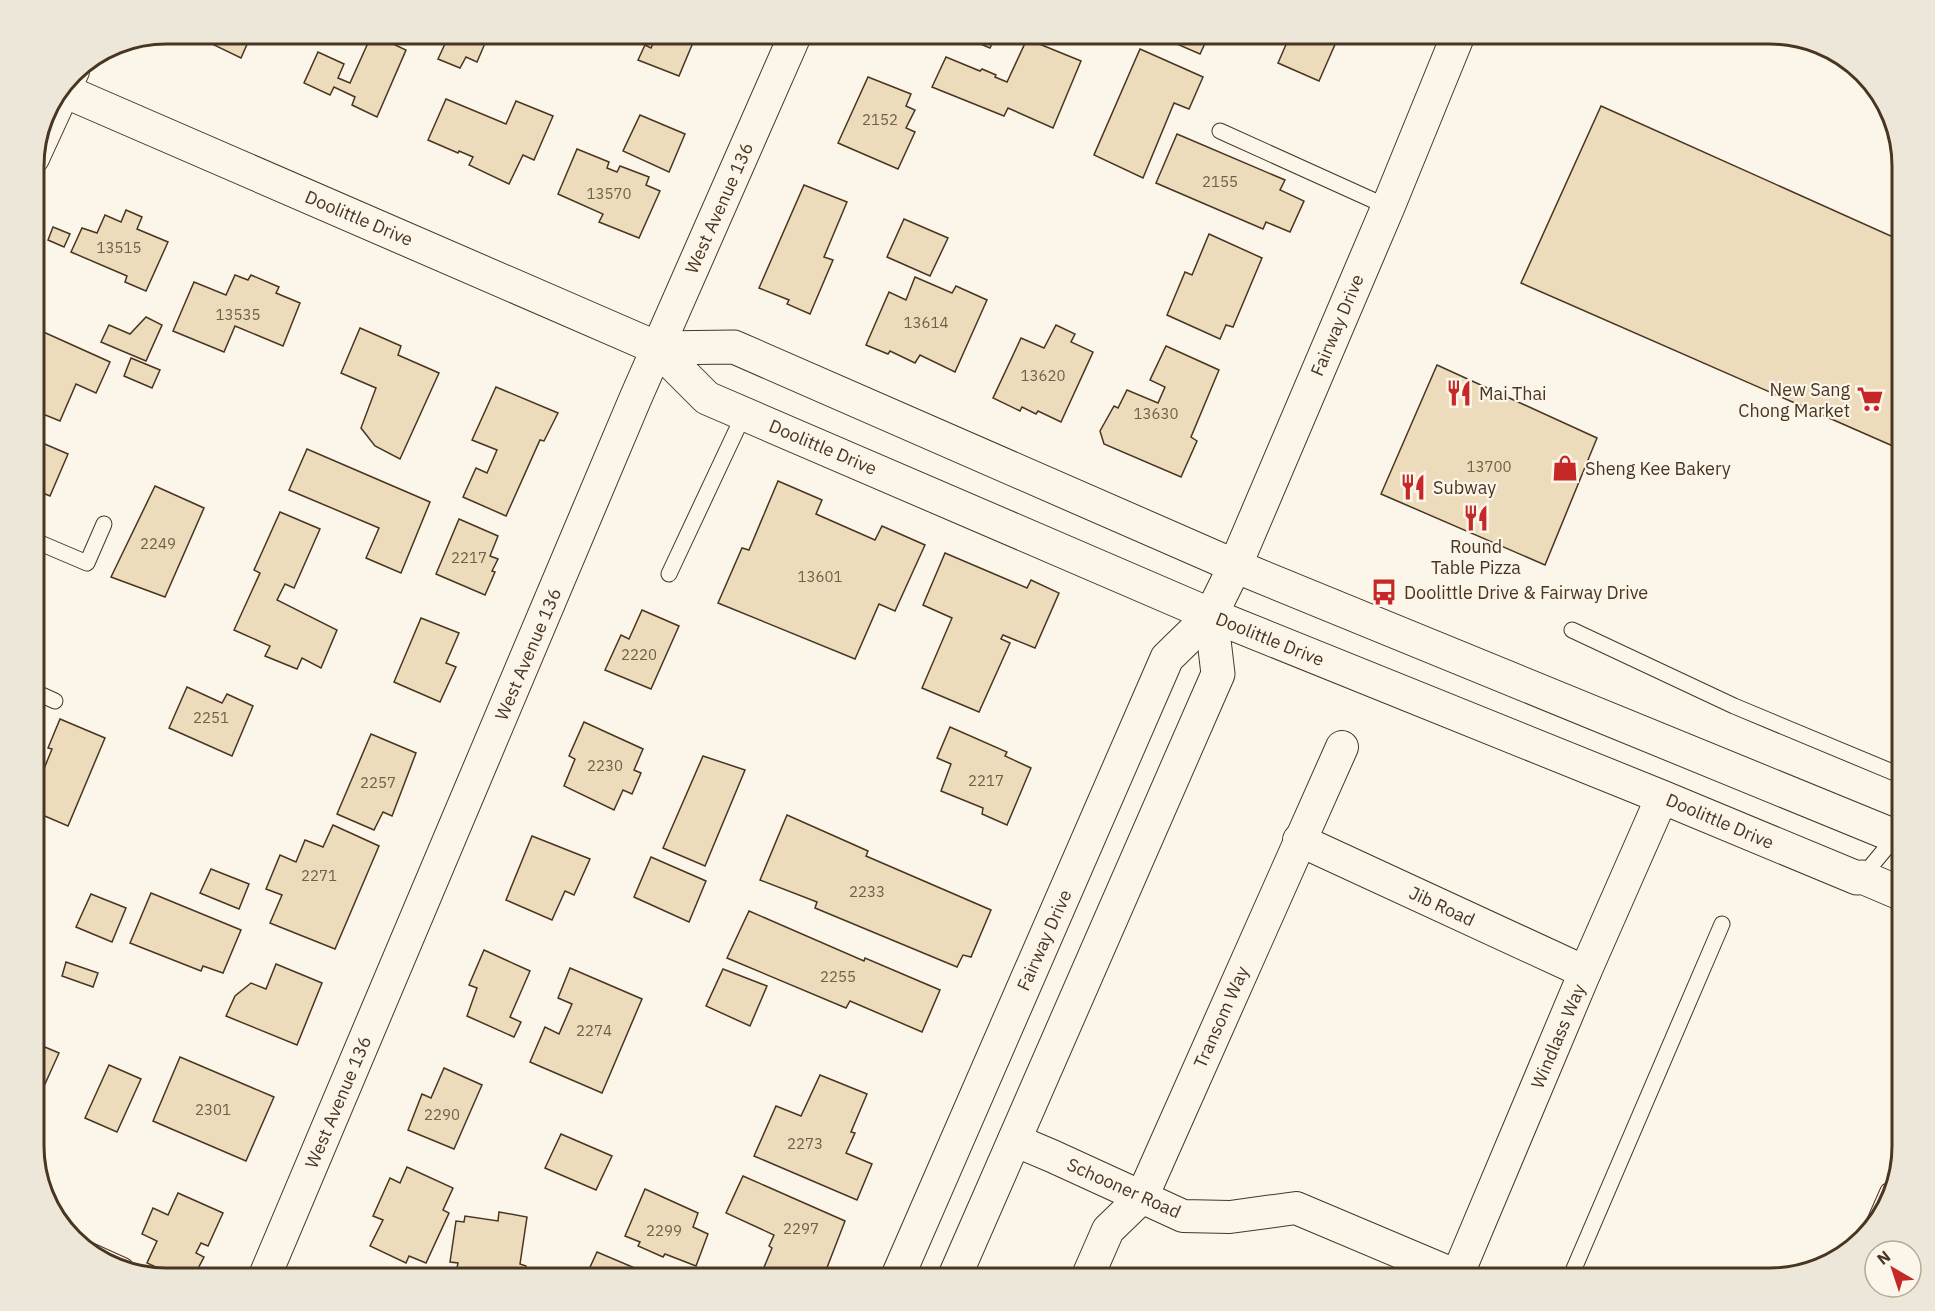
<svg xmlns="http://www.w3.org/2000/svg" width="1935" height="1311" font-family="'IBM Plex Sans',sans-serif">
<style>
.building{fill:#ecdcbc;stroke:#4a3520;stroke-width:1.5}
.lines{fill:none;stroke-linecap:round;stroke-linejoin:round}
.lane-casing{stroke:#4a3520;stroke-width:17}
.street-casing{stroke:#4a3520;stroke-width:34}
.secondary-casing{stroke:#4a3520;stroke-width:35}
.lane{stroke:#fbf6e9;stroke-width:15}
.street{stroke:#fbf6e9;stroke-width:32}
.secondary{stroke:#fbf6e9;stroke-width:33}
.labels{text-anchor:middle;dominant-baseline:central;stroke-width:4.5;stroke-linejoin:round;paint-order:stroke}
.number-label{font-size:15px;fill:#725f47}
.street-label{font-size:18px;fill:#4a3520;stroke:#fbf6e9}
.poi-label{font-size:18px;fill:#4a3520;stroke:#fbf6e9;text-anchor:start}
.rim{fill:none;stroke:#4a3520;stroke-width:3}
</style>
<rect width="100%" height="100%" fill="#fbf6e9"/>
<!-- building -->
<g class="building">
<path d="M 219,33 L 252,33 L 241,58 L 214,45 Z"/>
<path d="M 450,33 L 475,33 L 475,36 L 486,41 L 477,62 L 466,57 L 460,68 L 438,59 Z"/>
<path d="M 658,33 L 697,33 L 679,76 L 638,60 L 645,45 L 651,48 Z"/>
<path d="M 954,33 L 997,33 L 990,48 Z"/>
<path d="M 1157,33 L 1215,33 L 1213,38 L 1208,37 L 1200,54 L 1156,35 Z"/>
<path d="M 1291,33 L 1340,33 L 1319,81 L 1278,63 Z"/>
<path d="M 372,34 L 406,50 L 377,117 L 352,105 L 355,97 L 334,87 L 330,95 L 304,83 L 318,52 L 344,64 L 338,78 L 350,83 Z"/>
<path d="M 1027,39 L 1081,61 L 1053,128 L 1008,108 L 1004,116 L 932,87 L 946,57 L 980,71 L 982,69 L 996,75 L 995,77 L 1007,82 Z"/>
<path d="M 1140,49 L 1203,77 L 1189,109 L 1174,103 L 1143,178 L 1094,155 Z"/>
<path d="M 868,77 L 911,94 L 906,106 L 915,110 L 906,128 L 915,132 L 898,169 L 838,143 Z"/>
<path d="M 446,99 L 506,124 L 516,101 L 553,116 L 534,160 L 523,155 L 509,184 L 469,165 L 473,157 L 459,151 L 458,153 L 428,140 Z"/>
<path d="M 1601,106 L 1902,241 L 1902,450 L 1521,283 Z"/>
<path d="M 640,115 L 685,134 L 669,172 L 623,151 Z"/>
<path d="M 1177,134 L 1285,180 L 1280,190 L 1304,201 L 1290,232 L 1266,222 L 1263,229 L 1156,183 Z"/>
<path d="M 577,149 L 609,162 L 607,168 L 617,172 L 620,166 L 649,177 L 646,185 L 660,191 L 639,238 L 599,222 L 603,214 L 558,194 Z"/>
<path d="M 804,185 L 847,202 L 824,257 L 833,260 L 810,314 L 787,304 L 789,300 L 759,288 Z"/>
<path d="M 126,210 L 142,217 L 137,229 L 168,242 L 146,291 L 125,282 L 127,276 L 71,252 L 82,228 L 97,233 L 105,215 L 121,222 Z"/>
<path d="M 904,219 L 948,238 L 930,276 L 887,257 Z"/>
<path d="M 53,227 L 70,234 L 64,247 L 48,240 Z"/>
<path d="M 1209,234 L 1262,258 L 1233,327 L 1226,325 L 1220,339 L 1167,315 L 1185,272 L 1192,275 Z"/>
<path d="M 235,275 L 248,280 L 251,275 L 279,287 L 276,293 L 300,303 L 283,346 L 235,326 L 224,352 L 173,331 L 194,282 L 226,295 Z"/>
<path d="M 915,277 L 952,293 L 956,286 L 987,300 L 955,372 L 920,355 L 915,363 L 890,351 L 888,354 L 866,345 L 889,292 L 906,300 Z"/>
<path d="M 146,317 L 162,325 L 146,361 L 101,342 L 109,325 L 130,334 Z"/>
<path d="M 1056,325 L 1075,334 L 1071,342 L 1093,352 L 1061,422 L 1038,411 L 1036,414 L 1022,407 L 1020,411 L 993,398 L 1021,338 L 1044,348 Z"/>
<path d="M 360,328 L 401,346 L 398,355 L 439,373 L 400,459 L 375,446 L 361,428 L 376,388 L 341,373 Z"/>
<path d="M 39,330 L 110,362 L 96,393 L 76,384 L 60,421 L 33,410 L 33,365 L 36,358 L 33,356 L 33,342 Z"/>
<path d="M 1166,346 L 1219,370 L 1191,437 L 1197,441 L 1181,477 L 1104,444 L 1100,431 L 1114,406 L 1118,408 L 1127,390 L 1158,403 L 1165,387 L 1150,380 Z"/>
<path d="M 131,358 L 160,370 L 152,388 L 124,376 Z"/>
<path d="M 1437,365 L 1597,438 L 1545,565 L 1381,494 Z"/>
<path d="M 496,387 L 558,413 L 544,441 L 540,440 L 506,516 L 463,497 L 476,468 L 487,473 L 497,450 L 472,440 Z"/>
<path d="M 33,439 L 68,454 L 50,496 L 33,489 Z"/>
<path d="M 307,449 L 430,502 L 401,573 L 366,558 L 379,528 L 289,490 Z"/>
<path d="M 778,481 L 822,500 L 816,514 L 875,540 L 882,526 L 925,545 L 895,611 L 879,604 L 855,659 L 718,603 L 742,548 L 749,550 Z"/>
<path d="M 155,486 L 204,508 L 165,597 L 111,577 Z"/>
<path d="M 280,512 L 320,529 L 294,588 L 285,584 L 277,600 L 337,630 L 321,668 L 302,658 L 297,669 L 265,656 L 270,646 L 234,630 L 260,573 L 254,570 Z"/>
<path d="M 459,519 L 498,536 L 490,556 L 498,559 L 492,571 L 495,572 L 485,595 L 436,574 Z"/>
<path d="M 945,553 L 1027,588 L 1031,580 L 1059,593 L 1035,648 L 1003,635 L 1001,639 L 1010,643 L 979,712 L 922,688 L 952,618 L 923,605 Z"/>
<path d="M 33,565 L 44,570 L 33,596 Z"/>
<path d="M 642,610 L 679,626 L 651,689 L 605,670 L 621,635 L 629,639 Z"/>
<path d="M 421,618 L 459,633 L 446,663 L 456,667 L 440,702 L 394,682 Z"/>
<path d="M 187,687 L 222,703 L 227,694 L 253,706 L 232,756 L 169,728 Z"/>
<path d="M 60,719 L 105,738 L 68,826 L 33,811 L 33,784 L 35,780 L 39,781 L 52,749 L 48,748 Z"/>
<path d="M 584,722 L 643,749 L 634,770 L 641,773 L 632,794 L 623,790 L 614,810 L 564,786 L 575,759 L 569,756 Z"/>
<path d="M 950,727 L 1007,752 L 1005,756 L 1031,768 L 1007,825 L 982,814 L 983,808 L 941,791 L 951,764 L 937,758 Z"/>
<path d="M 371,734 L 416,753 L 392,816 L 383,812 L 374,830 L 337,814 Z"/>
<path d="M 703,756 L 745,770 L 705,866 L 663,848 Z"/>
<path d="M 787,815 L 868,851 L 866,856 L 991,910 L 971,957 L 963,955 L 957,967 L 815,908 L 817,902 L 760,880 Z"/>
<path d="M 333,825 L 379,846 L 335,949 L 270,923 L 282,895 L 266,889 L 280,855 L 296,862 L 305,840 L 323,847 Z"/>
<path d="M 532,836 L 590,859 L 574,895 L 565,891 L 552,920 L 506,900 Z"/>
<path d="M 651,857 L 706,881 L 689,922 L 634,897 Z"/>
<path d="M 211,869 L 249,884 L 239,909 L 200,893 Z"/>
<path d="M 151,893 L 241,930 L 223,973 L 203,966 L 201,971 L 130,943 Z"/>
<path d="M 91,894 L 126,908 L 112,942 L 76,927 Z"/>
<path d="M 749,911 L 864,961 L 865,958 L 940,990 L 922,1032 L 850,1001 L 846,1008 L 727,958 Z"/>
<path d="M 484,950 L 530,971 L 510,1017 L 521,1022 L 514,1037 L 467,1016 L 477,988 L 469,985 Z"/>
<path d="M 66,962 L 98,973 L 93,987 L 62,976 Z"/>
<path d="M 276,964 L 322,983 L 297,1045 L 226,1016 L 235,996 L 251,983 L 266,989 Z"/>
<path d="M 570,968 L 642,999 L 602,1093 L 530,1062 L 545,1027 L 559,1034 L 572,1004 L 558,998 Z"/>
<path d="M 723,969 L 767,986 L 750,1026 L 706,1006 Z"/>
<path d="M 33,1042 L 59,1053 L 40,1095 L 33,1092 Z"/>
<path d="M 180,1057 L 274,1097 L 246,1161 L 153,1121 Z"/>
<path d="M 109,1065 L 141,1079 L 117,1132 L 85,1118 Z"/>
<path d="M 444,1068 L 482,1085 L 454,1149 L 408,1130 L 422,1094 L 431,1098 Z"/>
<path d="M 820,1075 L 867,1094 L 851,1132 L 855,1133 L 846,1153 L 872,1164 L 857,1200 L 754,1156 L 776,1106 L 801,1116 Z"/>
<path d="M 561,1134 L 612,1156 L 596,1190 L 545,1168 Z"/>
<path d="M 407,1167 L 453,1188 L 443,1210 L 449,1213 L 426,1263 L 409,1256 L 406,1263 L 370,1246 L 383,1220 L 373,1216 L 390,1178 L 400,1183 Z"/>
<path d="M 743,1176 L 845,1221 L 823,1278 L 760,1277 L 772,1248 L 769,1246 L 774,1235 L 726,1213 Z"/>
<path d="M 645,1189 L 698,1213 L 693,1227 L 708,1234 L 696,1266 L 665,1254 L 663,1257 L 638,1246 L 640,1242 L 625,1236 Z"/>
<path d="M 178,1193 L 223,1213 L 208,1246 L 201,1243 L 196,1253 L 204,1257 L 193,1278 L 180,1278 L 147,1263 L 157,1241 L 142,1234 L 153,1208 L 168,1215 Z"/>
<path d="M 499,1212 L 527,1217 L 520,1264 L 526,1266 L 524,1278 L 455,1278 L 458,1263 L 450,1262 L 456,1221 L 464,1222 L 465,1216 L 498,1221 Z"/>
<path d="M 597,1252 L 656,1277 L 656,1278 L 585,1278 Z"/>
</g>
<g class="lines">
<!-- lane casing -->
<g class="lane-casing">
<g id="lane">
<path d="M 1220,131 L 1388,207"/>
<path d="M 33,540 L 87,563 L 104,524"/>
<path d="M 669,574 L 744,414"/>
<path d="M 1572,630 L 1734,706 L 1902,776"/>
<path d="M 33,691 L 55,701"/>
<path d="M 1862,877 L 1896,836"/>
<path d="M 1873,1225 L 1888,1191"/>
<path d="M 85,1248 L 125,1266"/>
<path d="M 1570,1278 L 1722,924"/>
</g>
</g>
<!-- street casing -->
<g class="street-casing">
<g id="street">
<path d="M 33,158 L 73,71"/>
<path d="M 1299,840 L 1585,972"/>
<path d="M 1014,1140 L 1052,1156 L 1183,1216 L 1230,1217 L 1296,1208 L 1457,1276 L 1585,972 L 1662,797"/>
<path d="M 264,1278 L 636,397 L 796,33"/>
<path d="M 1087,1278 L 1108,1230 L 1142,1197 L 1342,747"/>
</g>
</g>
<!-- secondary casing -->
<g class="secondary-casing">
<g id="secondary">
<path d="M 60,89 L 657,348 L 707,398 L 1211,615 L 1662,797 L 1857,878 L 1862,877 L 1902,894"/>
<path d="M 657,348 L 734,347 L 1235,566 L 1902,839"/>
<path d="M 897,1278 L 1167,658 L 1211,615 L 1235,566 L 1388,207 L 1459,33"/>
<path d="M 954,1278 L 1218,674 L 1211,615"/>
</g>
</g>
<!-- lane -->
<use href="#lane" class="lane"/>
<!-- street -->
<use href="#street" class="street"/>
<!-- secondary -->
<use href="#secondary" class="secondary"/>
</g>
<!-- icons -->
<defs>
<g id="restaurant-bare" transform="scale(2.07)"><path d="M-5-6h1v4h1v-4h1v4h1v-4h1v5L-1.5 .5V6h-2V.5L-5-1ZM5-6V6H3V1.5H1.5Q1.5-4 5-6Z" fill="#c62828" stroke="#fbf6e9" stroke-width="2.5" paint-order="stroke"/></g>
<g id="supermarket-bare" transform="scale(2.07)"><path d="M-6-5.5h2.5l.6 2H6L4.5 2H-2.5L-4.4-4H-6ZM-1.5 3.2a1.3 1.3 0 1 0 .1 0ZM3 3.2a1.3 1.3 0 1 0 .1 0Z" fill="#c62828" stroke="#fbf6e9" stroke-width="2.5" paint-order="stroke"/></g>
<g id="shop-bare" transform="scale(2.07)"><path d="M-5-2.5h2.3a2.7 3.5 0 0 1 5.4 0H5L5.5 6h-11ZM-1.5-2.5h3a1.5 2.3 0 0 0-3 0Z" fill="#c62828" stroke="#fbf6e9" stroke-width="2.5" paint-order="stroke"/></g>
<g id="bus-bare" transform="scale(2.07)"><path d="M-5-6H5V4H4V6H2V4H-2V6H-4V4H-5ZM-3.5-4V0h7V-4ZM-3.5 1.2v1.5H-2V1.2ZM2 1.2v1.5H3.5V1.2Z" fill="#c62828" stroke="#fbf6e9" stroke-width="2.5" paint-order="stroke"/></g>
</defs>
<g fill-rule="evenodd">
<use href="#restaurant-bare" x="1459" y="393"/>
<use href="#supermarket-bare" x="1870" y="399"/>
<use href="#shop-bare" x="1565" y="468"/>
<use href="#restaurant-bare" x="1413" y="487"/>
<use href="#restaurant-bare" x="1476" y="518"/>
<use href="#bus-bare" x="1384" y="592"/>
</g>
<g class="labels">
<!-- number labels -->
<g class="number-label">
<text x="880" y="119">2152</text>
<text x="1220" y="181">2155</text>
<text x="609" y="193">13570</text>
<text x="119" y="247">13515</text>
<text x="238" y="314">13535</text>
<text x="926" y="322">13614</text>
<text x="1043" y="375">13620</text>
<text x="1156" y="413">13630</text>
<text x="1489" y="466">13700</text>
<text x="158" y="543">2249</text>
<text x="469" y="557">2217</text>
<text x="820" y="576">13601</text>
<text x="639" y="654">2220</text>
<text x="211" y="717">2251</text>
<text x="605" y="765">2230</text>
<text x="986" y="780">2217</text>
<text x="378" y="782">2257</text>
<text x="319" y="875">2271</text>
<text x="867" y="891">2233</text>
<text x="838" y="976">2255</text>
<text x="594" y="1030">2274</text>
<text x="213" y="1109">2301</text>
<text x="442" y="1114">2290</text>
<text x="805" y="1143">2273</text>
<text x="801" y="1228">2297</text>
<text x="664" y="1230">2299</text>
</g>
<!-- street labels -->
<g class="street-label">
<text transform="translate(719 208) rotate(-66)">West Avenue 136</text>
<text transform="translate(359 218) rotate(23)">Doolittle Drive</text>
<text transform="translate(1337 325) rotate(-67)">Fairway Drive</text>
<text transform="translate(823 447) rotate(23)">Doolittle Drive</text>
<text transform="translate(1270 639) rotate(22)">Doolittle Drive</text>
<text transform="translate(528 654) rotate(-67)">West Avenue 136</text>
<text transform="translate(1720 821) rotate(23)">Doolittle Drive</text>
<text transform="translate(1442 906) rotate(25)">Jib Road</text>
<text transform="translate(1044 940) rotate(-66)">Fairway Drive</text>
<text transform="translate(1221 1017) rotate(-66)">Transom Way</text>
<text transform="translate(1558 1036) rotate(-67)">Windlass Way</text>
<text transform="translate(338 1102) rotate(-67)">West Avenue 136</text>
<text transform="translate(1124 1188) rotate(24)">Schooner Road</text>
</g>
<!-- poi labels -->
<g class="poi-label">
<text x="1850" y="389" text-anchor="end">New Sang<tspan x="1850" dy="21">Chong Market</tspan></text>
<text x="1479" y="393">Mai Thai</text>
<text x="1585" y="468">Sheng Kee Bakery</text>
<text x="1433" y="487">Subway</text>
<text x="1476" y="546" text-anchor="middle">Round<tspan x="1476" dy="21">Table Pizza</tspan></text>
<text x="1404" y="592">Doolittle Drive &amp; Fairway Drive</text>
</g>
</g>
<!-- crop -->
<path d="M0 0H1935V1311H0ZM166 44H1770A122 122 0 0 1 1892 166V1146A122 122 0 0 1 1770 1268H166A122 122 0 0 1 44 1146V166A122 122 0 0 1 166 44Z" fill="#ede7d9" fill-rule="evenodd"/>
<path class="rim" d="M166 44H1770A122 122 0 0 1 1892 166V1146A122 122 0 0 1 1770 1268H166A122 122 0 0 1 44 1146V166A122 122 0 0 1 166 44Z"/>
<!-- north arrow -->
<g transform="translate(1893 1269) rotate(321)"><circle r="28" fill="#fbf6e9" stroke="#b4a999" stroke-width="1.5"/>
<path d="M0-4.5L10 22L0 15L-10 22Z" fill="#c62828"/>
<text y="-9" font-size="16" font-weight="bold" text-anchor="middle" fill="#4a3520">N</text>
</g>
</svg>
